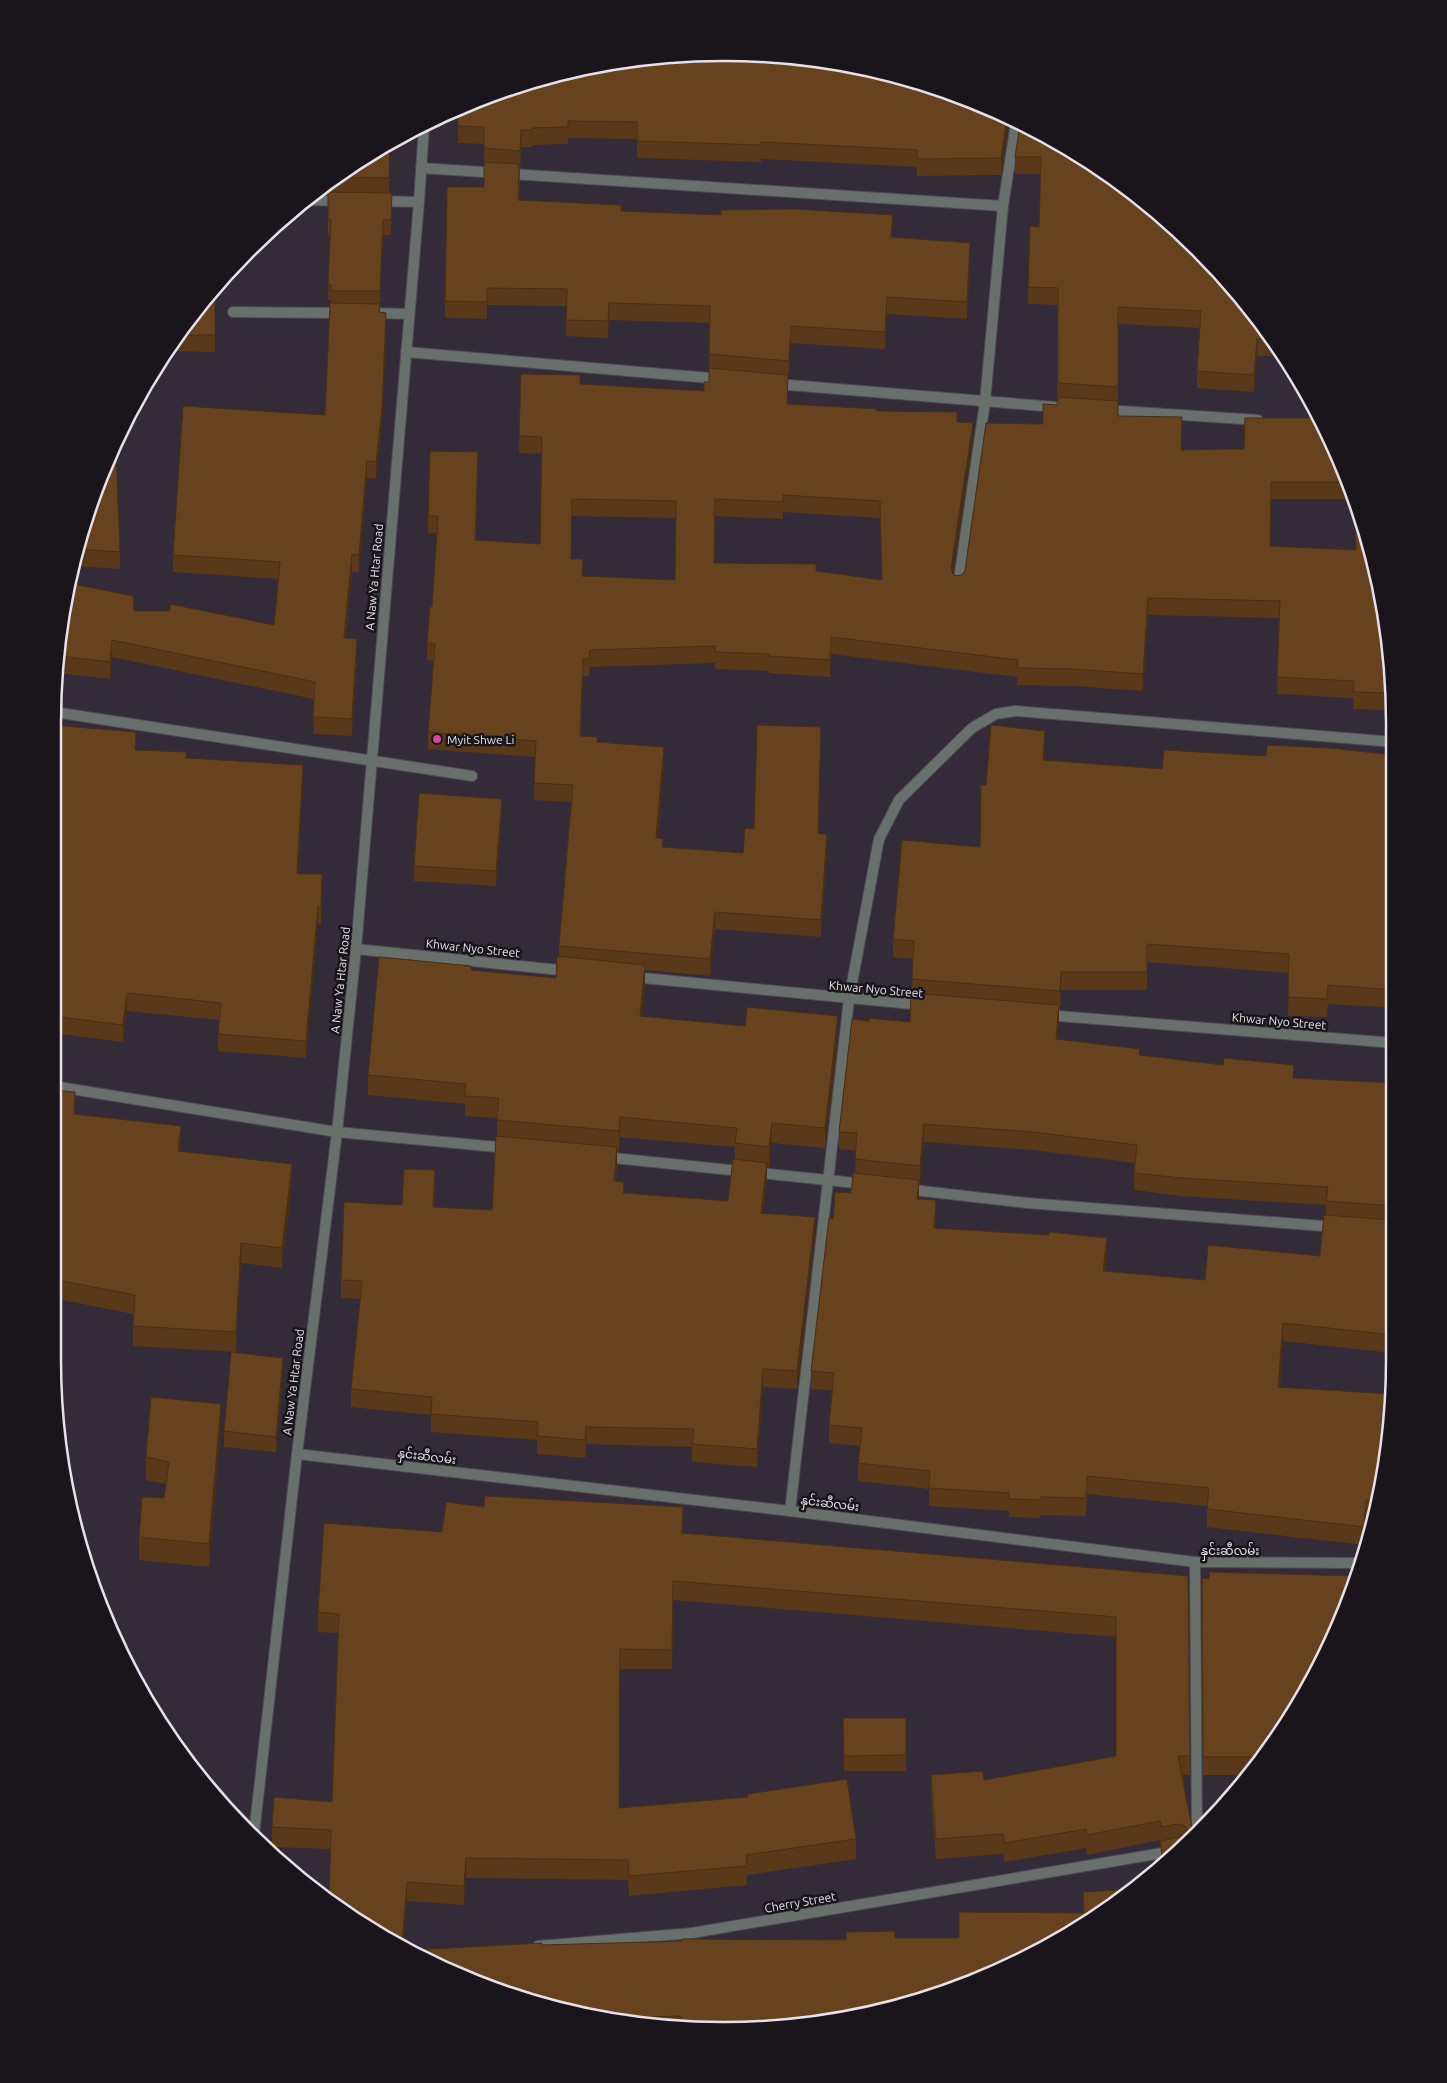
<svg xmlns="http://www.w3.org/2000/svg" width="1447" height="2083" font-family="Ubuntu,'Noto Sans Myanmar',sans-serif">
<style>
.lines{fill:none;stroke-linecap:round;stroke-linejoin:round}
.service-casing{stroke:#504854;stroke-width:12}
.minor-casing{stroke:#504854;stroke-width:12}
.service{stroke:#68706b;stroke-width:10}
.minor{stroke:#68706b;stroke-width:10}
.wall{fill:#59391a;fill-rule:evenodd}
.shaded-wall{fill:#482e15}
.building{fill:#67421e;stroke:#482e15;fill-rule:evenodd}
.hotel-dot{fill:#d1479c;stroke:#19151b;stroke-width:2}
.labels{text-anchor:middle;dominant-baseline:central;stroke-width:5;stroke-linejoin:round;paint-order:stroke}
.street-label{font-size:12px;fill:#e6e1e9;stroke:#19151b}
.poi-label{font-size:12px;fill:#e6e1e9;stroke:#19151b;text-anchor:start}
.rim{fill:none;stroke:#e6e1e9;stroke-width:2.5}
</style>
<rect width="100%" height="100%" fill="#332b38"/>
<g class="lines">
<!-- service casing -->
<g class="service-casing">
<g id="service">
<path d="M 308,200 L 340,201"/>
<path d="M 379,201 L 419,202"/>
<path d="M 233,312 L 342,313"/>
<path d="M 374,313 L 409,314"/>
</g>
</g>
<!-- minor casing -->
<g class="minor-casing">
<g id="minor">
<path d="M 421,168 L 1003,206"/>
<path d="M 406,352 L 722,379"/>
<path d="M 777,384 L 1056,407"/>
<path d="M 1106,410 L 1258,420"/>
<path d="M 958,586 L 985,402 L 1003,206 L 1016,123"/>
<path d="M 54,712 L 472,776"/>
<path d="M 356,949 L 569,971"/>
<path d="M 633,977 L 922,1005"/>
<path d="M 1046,1015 L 1394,1043"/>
<path d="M 53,1086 L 337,1132 L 508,1148"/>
<path d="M 604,1157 L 866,1184"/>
<path d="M 905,1189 L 1027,1203 L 1336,1227"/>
<path d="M 297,1454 L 790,1511 L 1195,1562 L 1360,1563"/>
<path d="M 790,1511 L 849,999 L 879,839 L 899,800 L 972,728 L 996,714 L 1015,711 L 1394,742"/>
<path d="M 1195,1562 L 1197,1835"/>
<path d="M 254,1834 L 297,1454 L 337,1132 L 356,949 L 419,202 L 424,127"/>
<path d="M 538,1946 L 692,1933 L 1180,1850"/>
</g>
</g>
<!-- service -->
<use href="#service" class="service"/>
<!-- minor -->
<use href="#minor" class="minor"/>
</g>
<!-- wall -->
<g class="wall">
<path d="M 981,104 L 1011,120 L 1009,122 L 1001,175 L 917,176 L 917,167 L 761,159 L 761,162 L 637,158 L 637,139 L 568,138 L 568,144 L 532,145 L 532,147 L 521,147 L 519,200 L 621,211 L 892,237 L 970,259 L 967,319 L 887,314 L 885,349 L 791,343 L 788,378 L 788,404 L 877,411 L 957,422 L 973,440 L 953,573 L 953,574 L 957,576 L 963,574 L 1043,424 L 1057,405 L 1058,305 L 1028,304 L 1028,287 L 1039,227 L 1041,174 L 1015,174 L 1015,157 L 1020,125 L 1256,315 L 1281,356 L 1257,356 L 1254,392 L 1197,388 L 1197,371 L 1200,328 L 1118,324 L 1118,416 L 1181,450 L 1244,449 L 1325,426 L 1350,499 L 1271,499 L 1270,546 L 1356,550 L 1354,513 L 1382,593 L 1393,710 L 1353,709 L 1353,698 L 1277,694 L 1279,618 L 1148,615 L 1143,691 L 1073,686 L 1017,685 L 1017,677 L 831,654 L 830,677 L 769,673 L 769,671 L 715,669 L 715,663 L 590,667 L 589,676 L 583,676 L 581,736 L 664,764 L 658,838 L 663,847 L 743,853 L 754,829 L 821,744 L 818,834 L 827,851 L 821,937 L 715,929 L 710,976 L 645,970 L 645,985 L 642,1016 L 838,1036 L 825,1148 L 772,1143 L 769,1167 L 767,1167 L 767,1181 L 763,1213 L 815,1235 L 797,1389 L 763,1387 L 757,1467 L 692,1462 L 692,1447 L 586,1444 L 585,1458 L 537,1454 L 537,1440 L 431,1432 L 431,1415 L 351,1407 L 351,1389 L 360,1299 L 341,1298 L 341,1280 L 402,1205 L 435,1188 L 434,1207 L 492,1210 L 497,1136 L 497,1118 L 465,1116 L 465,1104 L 368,1095 L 368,1075 L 471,970 L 556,978 L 559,956 L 559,946 L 571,802 L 534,800 L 535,757 L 428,749 L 428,732 L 434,661 L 427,660 L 427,643 L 432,607 L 437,533 L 428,533 L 428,516 L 478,469 L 476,540 L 540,544 L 542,454 L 519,453 L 521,374 L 580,384 L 704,391 L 709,382 L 710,323 L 609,320 L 608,338 L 566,336 L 566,306 L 487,305 L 487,319 L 445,318 L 445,301 L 484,187 L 484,144 L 458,143 L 458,108 ZM 783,512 L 880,518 L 882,580 L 816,571 L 714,563 L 715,516 L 783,519 ZM 572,516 L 676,518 L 675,580 L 583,576 L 571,559 ZM 620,1137 L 735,1147 L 735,1160 L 728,1201 L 624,1193 L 616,1181 L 617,1164 L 617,1151 L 619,1151 Z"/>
<path d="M 390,144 L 389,193 L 392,208 L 391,235 L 383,235 L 380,307 L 380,312 L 386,330 L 382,426 L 376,479 L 367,478 L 359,572 L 352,572 L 346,638 L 357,656 L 352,736 L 313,734 L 314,699 L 112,657 L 110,679 L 57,673 L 65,593 L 134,611 L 274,625 L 279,579 L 173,572 L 173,555 L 325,415 L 331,303 L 331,300 L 328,300 L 330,235 L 328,235 L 328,185 L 351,165 Z"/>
<path d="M 215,293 L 215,352 L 171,351 Z"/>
<path d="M 88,508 L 120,552 L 120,569 L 73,566 Z"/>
<path d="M 52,725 L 136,750 L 186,758 L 303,782 L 298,874 L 322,874 L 321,924 L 318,924 L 306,1058 L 218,1051 L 218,1034 L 219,1020 L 127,1011 L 123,1042 L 52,1033 Z"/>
<path d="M 1045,749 L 1044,760 L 1162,769 L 1266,756 L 1394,755 L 1394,1008 L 1328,1004 L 1327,1017 L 1288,1016 L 1289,973 L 1147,962 L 1147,990 L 1061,990 L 1060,1009 L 1059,1009 L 1057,1039 L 1140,1055 L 1294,1078 L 1394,1083 L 1394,1360 L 1392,1353 L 1283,1341 L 1280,1387 L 1382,1491 L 1373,1518 L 1366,1518 L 1364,1545 L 1207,1527 L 1207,1506 L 1087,1494 L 1086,1516 L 1041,1515 L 1040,1518 L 1009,1517 L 1009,1511 L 929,1506 L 929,1489 L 858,1481 L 858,1463 L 860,1446 L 829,1443 L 829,1425 L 832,1390 L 811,1389 L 811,1371 L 833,1219 L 851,1193 L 855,1173 L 856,1151 L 839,1149 L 839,1132 L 869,1021 L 910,1022 L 912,993 L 913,959 L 893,957 L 893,939 L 980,847 L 986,785 ZM 924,1142 L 1033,1150 L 1135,1163 L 1134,1173 L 1134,1190 L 1181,1196 L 1326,1205 L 1326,1215 L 1320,1256 L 1205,1280 L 1105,1272 L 1107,1256 L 935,1228 L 936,1218 L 919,1199 L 919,1184 L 920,1184 Z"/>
<path d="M 502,814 L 496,886 L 414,881 L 414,866 Z"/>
<path d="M 52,1090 L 75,1114 L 181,1146 L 180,1151 L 292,1184 L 282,1268 L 241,1263 L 236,1352 L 133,1346 L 133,1314 L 52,1298 Z"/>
<path d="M 283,1373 L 276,1452 L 224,1447 L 224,1431 Z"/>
<path d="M 221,1426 L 209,1567 L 139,1560 L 139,1537 L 164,1498 L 166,1484 L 146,1480 L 146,1457 Z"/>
<path d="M 442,1532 L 683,1533 L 1188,1576 L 1190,1775 L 1182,1775 L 1194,1837 L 1162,1866 L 1160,1840 L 1087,1855 L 1086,1848 L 1005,1862 L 1003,1854 L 936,1859 L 931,1795 L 931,1775 L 984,1780 L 1116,1756 L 1116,1637 L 673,1600 L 672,1669 L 620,1669 L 619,1808 L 748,1797 L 748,1794 L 856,1839 L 856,1859 L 747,1875 L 747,1885 L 629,1896 L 628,1880 L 466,1878 L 464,1905 L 407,1901 L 330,1849 L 272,1847 L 272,1827 L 332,1802 L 338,1633 L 318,1632 L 318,1612 Z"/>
<path d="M 1202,1578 L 1209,1579 L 1281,1733 L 1246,1775 L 1203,1775 Z"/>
<path d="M 843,1718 L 906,1718 L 906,1771 L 844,1771 Z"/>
<path d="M 1135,1889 L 1021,1961 L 724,2030 L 636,2025 L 466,1979 L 542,1945 L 895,1938 L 959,1938 L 1083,1913 L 1083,1892 Z"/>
</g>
<!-- shaded-wall -->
<g class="shaded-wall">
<path d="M 1007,118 L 1011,120 L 1009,122 L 1001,175 L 1001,158 Z"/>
<path d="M 392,193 L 392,208 L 391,235 L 391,220 Z"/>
<path d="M 383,220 L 383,235 L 380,307 L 380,291 Z"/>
<path d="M 970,243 L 970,259 L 967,319 L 967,302 Z"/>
<path d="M 887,297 L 887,314 L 885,349 L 885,332 Z"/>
<path d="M 609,303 L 609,320 L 608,338 L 608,321 Z"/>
<path d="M 386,313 L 386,330 L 382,426 L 376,479 L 376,462 Z"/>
<path d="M 791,326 L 791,343 L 789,378 L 789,361 Z"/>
<path d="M 1257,339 L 1257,356 L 1254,392 L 1254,375 Z"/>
<path d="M 973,423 L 973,440 L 951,585 L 951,568 Z"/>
<path d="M 367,461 L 367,478 L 359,572 L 359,555 Z"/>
<path d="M 352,554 L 352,572 L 344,655 L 344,638 Z"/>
<path d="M 1148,598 L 1148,615 L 1143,691 L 1143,674 Z"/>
<path d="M 831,637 L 831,654 L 830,677 L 830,660 Z"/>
<path d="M 357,639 L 357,656 L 352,736 L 352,719 Z"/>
<path d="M 112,640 L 112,657 L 110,679 L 110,662 Z"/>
<path d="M 583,659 L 583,676 L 580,753 L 580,736 Z"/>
<path d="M 821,727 L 821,744 L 818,851 L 818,834 Z"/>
<path d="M 1045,731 L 1045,749 L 1043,779 L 1043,760 Z"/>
<path d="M 664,747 L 664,764 L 656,855 L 656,838 Z"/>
<path d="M 303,765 L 303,782 L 297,891 L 297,874 Z"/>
<path d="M 502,799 L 502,814 L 496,886 L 496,871 Z"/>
<path d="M 827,834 L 827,851 L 821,937 L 821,920 Z"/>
<path d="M 318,907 L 318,924 L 306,1058 L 306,1041 Z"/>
<path d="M 715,912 L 715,929 L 710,976 L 710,959 Z"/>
<path d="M 645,965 L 645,985 L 640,1036 L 640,1016 Z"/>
<path d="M 1061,972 L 1061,990 L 1060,1009 L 1060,991 Z"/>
<path d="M 127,993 L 127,1011 L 123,1042 L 123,1025 Z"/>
<path d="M 1059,1005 L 1059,1023 L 1056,1057 L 1056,1039 Z"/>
<path d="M 838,1016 L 838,1036 L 825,1148 L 825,1128 Z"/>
<path d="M 620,1117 L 620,1137 L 619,1151 L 619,1131 Z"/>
<path d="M 772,1123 L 772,1143 L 769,1167 L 769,1147 Z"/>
<path d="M 924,1124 L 924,1142 L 920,1184 L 920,1166 Z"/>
<path d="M 181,1126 L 181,1146 L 178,1170 L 178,1151 Z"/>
<path d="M 617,1147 L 617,1164 L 614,1199 L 614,1181 Z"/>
<path d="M 767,1163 L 767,1181 L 761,1231 L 761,1213 Z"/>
<path d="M 292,1164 L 292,1184 L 282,1268 L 282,1248 Z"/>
<path d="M 919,1180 L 919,1198 L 917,1216 L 917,1199 Z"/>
<path d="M 936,1200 L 936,1218 L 934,1246 L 934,1228 Z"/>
<path d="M 815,1217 L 815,1235 L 797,1389 L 797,1371 Z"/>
<path d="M 1107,1238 L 1107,1256 L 1103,1289 L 1103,1271 Z"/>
<path d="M 241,1243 L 241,1263 L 236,1352 L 236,1332 Z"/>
<path d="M 1283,1323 L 1283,1341 L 1278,1405 L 1278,1387 Z"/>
<path d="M 283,1358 L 283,1373 L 276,1452 L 276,1437 Z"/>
<path d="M 763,1369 L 763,1387 L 757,1467 L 757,1449 Z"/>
<path d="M 221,1404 L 221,1426 L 209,1567 L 209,1544 Z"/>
<path d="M 586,1427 L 586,1444 L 585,1458 L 585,1440 Z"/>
<path d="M 1366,1500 L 1366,1518 L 1364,1545 L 1364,1527 Z"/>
<path d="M 466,1858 L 466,1878 L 464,1905 L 464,1886 Z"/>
<path d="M 407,1882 L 407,1901 L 404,1946 L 402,1945 Z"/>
</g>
<!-- building -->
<g class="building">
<path d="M 724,52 L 855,65 L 981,104 L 1007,118 L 1001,158 L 917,159 L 917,150 L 761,142 L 761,145 L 637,141 L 637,122 L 568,121 L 568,127 L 532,128 L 532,130 L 521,130 L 520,151 L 484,148 L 484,127 L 458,126 L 458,108 L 467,103 L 593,65 Z"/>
<path d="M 1020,125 L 1097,166 L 1198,249 L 1256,315 L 1271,339 L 1257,339 L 1254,375 L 1197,371 L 1201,311 L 1118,307 L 1118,387 L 1058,383 L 1058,288 L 1028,287 L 1030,226 L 1039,227 L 1041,157 L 1015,157 Z"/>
<path d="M 390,145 L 389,178 L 337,177 L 351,165 Z"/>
<path d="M 484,162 L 519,164 L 518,200 L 621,205 L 621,211 L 721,215 L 721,210 L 795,209 L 893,215 L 891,237 L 970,243 L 967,302 L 887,297 L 885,332 L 791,326 L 789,361 L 709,354 L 710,306 L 609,303 L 608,321 L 566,320 L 567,289 L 487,288 L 487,302 L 445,301 L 447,187 L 484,187 Z"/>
<path d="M 328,192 L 392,193 L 391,220 L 383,220 L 380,291 L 331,291 L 331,285 L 328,285 L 331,219 L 328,219 Z"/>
<path d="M 215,293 L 215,335 L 183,335 Z"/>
<path d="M 330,303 L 380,304 L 379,312 L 386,313 L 382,409 L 376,462 L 367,461 L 359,555 L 352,554 L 344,638 L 357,639 L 352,719 L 313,717 L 315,682 L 112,640 L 110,662 L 59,656 L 65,593 L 68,583 L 133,596 L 134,611 L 170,611 L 170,604 L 274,625 L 280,562 L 173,555 L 183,406 L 325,415 Z"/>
<path d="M 709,368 L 788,375 L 787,404 L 877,409 L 877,411 L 957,412 L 957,422 L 973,423 L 951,568 L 953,574 L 957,576 L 963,574 L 965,570 L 986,423 L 1043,424 L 1043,404 L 1057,405 L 1058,397 L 1118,401 L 1118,416 L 1182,417 L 1181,450 L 1244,449 L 1245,418 L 1320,418 L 1325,426 L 1344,482 L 1271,482 L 1270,546 L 1356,550 L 1355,514 L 1382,593 L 1392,693 L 1353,692 L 1354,681 L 1277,677 L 1280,601 L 1148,598 L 1143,674 L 1073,669 L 1017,668 L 1018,660 L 831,637 L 830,660 L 769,656 L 769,654 L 715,652 L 715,646 L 590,650 L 589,659 L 583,659 L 580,736 L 597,737 L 597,742 L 664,747 L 656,838 L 663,839 L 662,847 L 743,853 L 745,828 L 754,829 L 757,725 L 821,727 L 818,834 L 827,834 L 821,920 L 715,912 L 710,959 L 559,946 L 573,785 L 534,783 L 536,741 L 428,732 L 435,644 L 427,643 L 430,606 L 432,607 L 438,516 L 428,516 L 430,451 L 478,452 L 475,540 L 540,544 L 542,437 L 519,436 L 521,374 L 580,375 L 580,384 L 704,391 L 704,382 L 709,382 ZM 783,495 L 880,501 L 882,580 L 816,571 L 816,564 L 714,563 L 715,499 L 783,502 ZM 572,499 L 676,501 L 675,580 L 582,576 L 583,559 L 571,559 Z"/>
<path d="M 116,450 L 120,552 L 77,549 L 88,508 L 114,451 Z"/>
<path d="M 52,725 L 136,732 L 135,750 L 186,752 L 186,758 L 303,765 L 297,874 L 322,874 L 321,907 L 318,907 L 306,1041 L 218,1034 L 221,1003 L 127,993 L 123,1025 L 52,1016 Z"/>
<path d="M 991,725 L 1045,731 L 1043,760 L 1162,769 L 1164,750 L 1266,756 L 1267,745 L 1330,748 L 1394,755 L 1394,990 L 1328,985 L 1327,999 L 1288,997 L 1289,954 L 1147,944 L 1147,972 L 1061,972 L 1060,991 L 912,979 L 914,941 L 893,939 L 902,840 L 980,847 L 981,785 L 986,785 Z"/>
<path d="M 419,793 L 502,799 L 496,871 L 414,866 Z"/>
<path d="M 557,956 L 645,965 L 640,1016 L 745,1026 L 747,1007 L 838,1016 L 825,1128 L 772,1123 L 769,1147 L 735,1143 L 737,1128 L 620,1117 L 619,1131 L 497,1120 L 499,1098 L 465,1096 L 466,1084 L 368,1075 L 379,957 L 471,966 L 471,970 L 556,978 Z"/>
<path d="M 911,993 L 1059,1005 L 1056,1039 L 1140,1049 L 1139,1055 L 1223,1065 L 1224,1058 L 1294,1065 L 1293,1078 L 1394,1083 L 1394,1206 L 1326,1201 L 1328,1187 L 1181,1178 L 1134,1173 L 1137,1145 L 1033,1132 L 924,1124 L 920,1166 L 855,1159 L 857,1133 L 839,1132 L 852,1019 L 869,1021 L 869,1018 L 910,1022 Z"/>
<path d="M 52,1090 L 75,1092 L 74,1114 L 181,1126 L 178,1151 L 292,1164 L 282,1248 L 241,1243 L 236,1332 L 133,1326 L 135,1295 L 52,1279 Z"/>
<path d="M 496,1136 L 617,1147 L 614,1181 L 624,1182 L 623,1193 L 728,1201 L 733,1159 L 767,1163 L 761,1213 L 815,1217 L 797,1371 L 763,1369 L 757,1449 L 692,1444 L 694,1429 L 586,1427 L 585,1440 L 537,1436 L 538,1422 L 431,1414 L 432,1397 L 351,1389 L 362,1281 L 341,1280 L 344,1202 L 402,1205 L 404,1169 L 435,1170 L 433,1207 L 492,1210 Z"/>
<path d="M 853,1173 L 919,1180 L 917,1199 L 936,1200 L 934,1228 L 1049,1235 L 1049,1232 L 1107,1238 L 1103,1271 L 1205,1280 L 1208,1245 L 1320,1256 L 1324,1215 L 1394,1220 L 1394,1360 L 1391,1391 L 1392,1335 L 1283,1323 L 1278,1387 L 1391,1394 L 1382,1491 L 1379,1500 L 1366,1500 L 1364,1527 L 1207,1509 L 1209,1488 L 1087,1476 L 1086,1498 L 1041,1497 L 1040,1500 L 1009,1499 L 1009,1493 L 929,1488 L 930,1471 L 858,1463 L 862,1428 L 829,1425 L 834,1373 L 811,1371 L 829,1218 L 833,1219 L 835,1192 L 851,1193 Z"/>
<path d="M 231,1352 L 283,1358 L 276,1437 L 224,1431 Z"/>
<path d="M 151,1397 L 221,1404 L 209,1544 L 139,1537 L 142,1497 L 164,1498 L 169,1462 L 146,1457 Z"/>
<path d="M 485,1496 L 683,1507 L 682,1533 L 1188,1576 L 1190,1756 L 1178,1756 L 1194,1837 L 1162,1865 L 1161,1841 L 1184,1836 L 1187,1830 L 1185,1826 L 1179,1824 L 1161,1827 L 1160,1821 L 1087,1835 L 1086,1829 L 1005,1843 L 1003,1834 L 936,1839 L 931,1775 L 983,1771 L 984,1780 L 1116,1756 L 1116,1617 L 673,1581 L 672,1650 L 620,1649 L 619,1808 L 748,1797 L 748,1794 L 847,1779 L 856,1839 L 746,1855 L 747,1866 L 629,1876 L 628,1860 L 466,1858 L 464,1886 L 407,1882 L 402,1945 L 351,1918 L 329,1900 L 331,1830 L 272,1827 L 274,1797 L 332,1802 L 339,1614 L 318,1612 L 324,1523 L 442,1532 L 446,1502 L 484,1507 Z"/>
<path d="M 1209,1572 L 1356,1576 L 1343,1617 L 1281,1733 L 1261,1757 L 1203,1757 L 1202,1578 L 1209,1579 Z"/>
<path d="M 843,1718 L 906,1718 L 906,1755 L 844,1756 Z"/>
<path d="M 1135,1889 L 1132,1892 L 1021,1961 L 854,2018 L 724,2030 L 681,2028 L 681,2016 L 612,2018 L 466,1979 L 411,1950 L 542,1943 L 542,1945 L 682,1941 L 682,1939 L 846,1940 L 846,1932 L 895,1931 L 895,1938 L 959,1938 L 959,1912 L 1084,1913 L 1083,1892 Z"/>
</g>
<!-- markers -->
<circle class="hotel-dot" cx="437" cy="739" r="5"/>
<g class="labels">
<!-- street labels -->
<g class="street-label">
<text transform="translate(374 577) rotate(-85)">A Naw Ya Htar Road</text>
<text transform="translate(473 948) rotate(6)">Khwar Nyo Street</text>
<text transform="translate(340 980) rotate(-84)">A Naw Ya Htar Road</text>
<text transform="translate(876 989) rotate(5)">Khwar Nyo Street</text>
<text transform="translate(1279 1021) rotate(5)">Khwar Nyo Street</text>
<text transform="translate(293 1382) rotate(-83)">A Naw Ya Htar Road</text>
<text transform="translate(427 1456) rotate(7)">နှင်းဆီလမ်း</text>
<text transform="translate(830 1503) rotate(7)">နှင်းဆီလမ်း</text>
<text x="1230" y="1550">နှင်းဆီလမ်း</text>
<text transform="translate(800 1902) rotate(-10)">Cherry Street</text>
</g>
<!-- poi labels -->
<g class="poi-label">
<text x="447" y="739">Myit Shwe Li</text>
</g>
</g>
<!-- crop -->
<path d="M0 0H1447V2083H0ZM723 61H724A662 662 0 0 1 1386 723V1360A662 662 0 0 1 724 2022H723A662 662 0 0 1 61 1360V723A662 662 0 0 1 723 61Z" fill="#19151b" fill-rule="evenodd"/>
<path class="rim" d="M723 61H724A662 662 0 0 1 1386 723V1360A662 662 0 0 1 724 2022H723A662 662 0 0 1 61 1360V723A662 662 0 0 1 723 61Z"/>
</svg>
